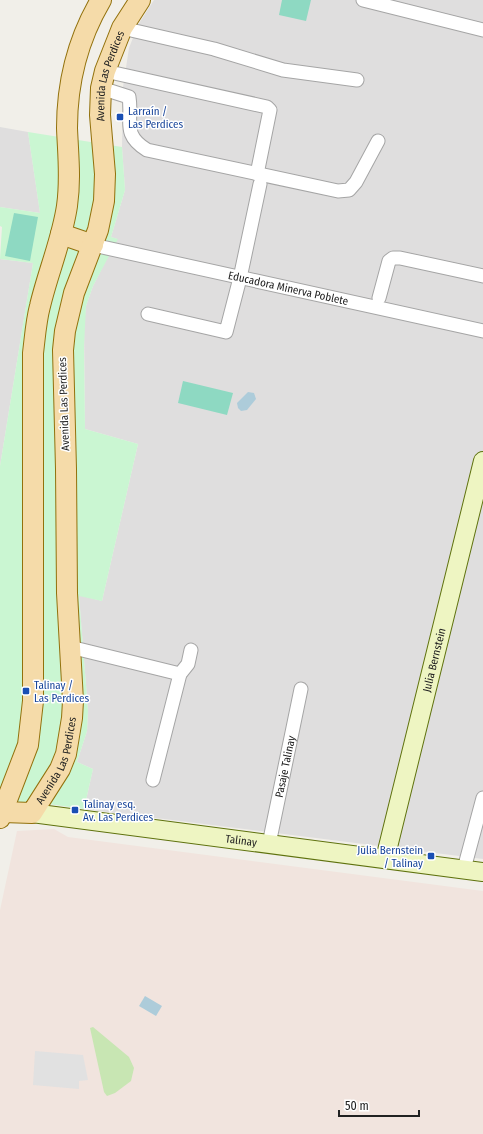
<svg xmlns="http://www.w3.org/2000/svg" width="483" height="1134" font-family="'Fira Sans Condensed',sans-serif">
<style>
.residential{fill:#dfdede}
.military{fill:#f1e4de}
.grass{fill:#c8e6b3}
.park{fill:#caf6d2}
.pitch{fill:#8ed9c2}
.parking{fill:#e1e1e1}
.water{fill:#adccda}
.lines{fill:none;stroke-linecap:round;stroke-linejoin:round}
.street-casing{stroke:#a5a5a5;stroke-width:15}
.secondary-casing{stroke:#5f720e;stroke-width:20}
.primary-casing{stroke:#92710c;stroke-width:22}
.street{stroke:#fff;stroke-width:13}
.secondary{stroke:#eef5c2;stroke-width:18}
.primary{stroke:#f5dba9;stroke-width:20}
.transit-dot{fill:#1a4fb4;stroke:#fff;stroke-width:1.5}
.labels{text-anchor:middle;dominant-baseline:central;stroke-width:3;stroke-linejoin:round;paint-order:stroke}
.street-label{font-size:11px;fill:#212121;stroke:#fff}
.transit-label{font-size:11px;fill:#164399;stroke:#fff;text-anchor:start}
</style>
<rect width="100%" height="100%" fill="#f1efe9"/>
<!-- residential -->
<g class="residential">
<path d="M 154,0 L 483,0 L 483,859 L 84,809 L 93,769 L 77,762 L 87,731 L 88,711 L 79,595 L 102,601 L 138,444 L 85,429 L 84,325 L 86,306 L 93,286 L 117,239 L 111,237 L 125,190 L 122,147 L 123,87 L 129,48 L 138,25 Z"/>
<path d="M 0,127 L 28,132 L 40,213 L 0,207 Z"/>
<path d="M 0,259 L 33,263 L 0,466 Z"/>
</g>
<!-- military -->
<path class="military" d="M 54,829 L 68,837 L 483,891 L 483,1134 L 0,1134 L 0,910 L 17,831 Z"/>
<!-- grass -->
<path class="grass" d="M 93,1027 L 129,1057 L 134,1068 L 131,1081 L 115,1093 L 107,1096 L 104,1092 L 90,1028 Z"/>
<!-- park -->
<path class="park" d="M 28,132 L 122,147 L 125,190 L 111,237 L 118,239 L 93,286 L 86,306 L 84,347 L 85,429 L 138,444 L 102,601 L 79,596 L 88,711 L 87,731 L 77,762 L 93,769 L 84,809 L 48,804 L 0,803 L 0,466 L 33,263 L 0,259 L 2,227 L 0,226 L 0,207 L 40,213 Z"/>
<!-- pitch -->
<g class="pitch">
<path d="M 282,0 L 311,0 L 306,21 L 279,15 Z"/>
<path d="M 14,213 L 38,217 L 30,261 L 5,256 Z"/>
<path d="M 183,381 L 233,393 L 227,415 L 178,403 Z"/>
</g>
<!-- parking -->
<path class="parking" d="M 35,1051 L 83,1055 L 88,1080 L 79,1081 L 79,1089 L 33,1085 Z"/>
<!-- water -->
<g class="water">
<path d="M 248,392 L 254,393 L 256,399 L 247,410 L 241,411 L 238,408 L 237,403 Z"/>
<path d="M 145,996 L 162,1006 L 156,1016 L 139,1006 Z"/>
</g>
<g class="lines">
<!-- street casing -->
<g class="street-casing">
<g id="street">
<path d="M 363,0 L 483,30"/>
<path d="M 122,28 L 214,49 L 283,70 L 357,80"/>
<path d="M 105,71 L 267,107 L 270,110 L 257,174"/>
<path d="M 101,88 L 129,97 C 133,121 121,134 147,150 L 338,191 L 349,190 L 356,182 L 378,141"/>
<path id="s1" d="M 93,245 L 483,331"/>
<path d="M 379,298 L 389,261 L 393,258 L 400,258 L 483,276"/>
<path d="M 148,314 L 226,332 L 240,278 L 260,184"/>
<path d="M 70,647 L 180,674"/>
<path d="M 153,780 L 180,674 L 188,664 L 191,650"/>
<path id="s2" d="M 269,844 L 301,689"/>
<path d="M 464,869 L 483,798"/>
</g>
</g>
<!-- secondary casing -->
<g class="secondary-casing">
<g id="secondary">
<path id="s3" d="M 32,813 L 483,872"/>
<path id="s4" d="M 385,859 L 483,461"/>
</g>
</g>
<!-- primary casing -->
<g class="primary-casing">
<g id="primary">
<path d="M 61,234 L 93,245"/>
<path id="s5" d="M 3,812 L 32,813 L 60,769 L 66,754 L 72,718 L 73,701 L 67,593 L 66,469 L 63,350 L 65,331 L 74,293 L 98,230 L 104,201 L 105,174 L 100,115 L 101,88 L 105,71 L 122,28 L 140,0"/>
<path d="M 0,818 L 28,745 L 33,701 L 33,353 C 35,337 36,321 40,306 C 48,272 62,240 67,206 C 71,179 68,154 67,128 C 67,83 78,39 101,0"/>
</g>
</g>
<!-- street -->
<use href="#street" class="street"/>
<!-- secondary -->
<use href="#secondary" class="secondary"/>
<!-- primary -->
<use href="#primary" class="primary"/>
</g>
<!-- markers -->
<g class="transit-dot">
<rect x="116" y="113" width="8" height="8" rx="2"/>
<rect x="22" y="687" width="8" height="8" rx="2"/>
<rect x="71" y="806" width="8" height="8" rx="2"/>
<rect x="427" y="852" width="8" height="8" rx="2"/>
</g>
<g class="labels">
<!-- street labels -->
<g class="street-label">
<text stroke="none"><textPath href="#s5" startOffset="784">Avenida Las Perdices</textPath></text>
<text stroke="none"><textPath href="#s1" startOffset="200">Educadora Minerva Poblete</textPath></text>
<text transform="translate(64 404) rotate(-92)">Avenida Las Perdices</text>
<text stroke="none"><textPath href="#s4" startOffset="205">Julia Bernstein</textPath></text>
<text stroke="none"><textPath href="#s5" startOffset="88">Avenida Las Perdices</textPath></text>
<text stroke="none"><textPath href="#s2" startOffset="79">Pasaje Talinay</textPath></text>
<text stroke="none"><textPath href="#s3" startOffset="211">Talinay</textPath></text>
</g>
<!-- transit labels -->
<g class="transit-label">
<text x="128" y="111">Larraín /<tspan x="128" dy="13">Las Perdices</tspan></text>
<text x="34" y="685">Talinay /<tspan x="34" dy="13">Las Perdices</tspan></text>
<text x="83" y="804">Talinay esq.<tspan x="83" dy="13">Av. Las Perdices</tspan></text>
<text x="423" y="850" text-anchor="end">Julia Bernstein<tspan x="423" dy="13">/ Talinay</tspan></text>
</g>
</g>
<!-- scale -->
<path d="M339 1110v6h80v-6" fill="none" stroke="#212121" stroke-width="2"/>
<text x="345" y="1110" font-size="12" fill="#212121" stroke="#ffffff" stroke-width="3" paint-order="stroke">50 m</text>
</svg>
